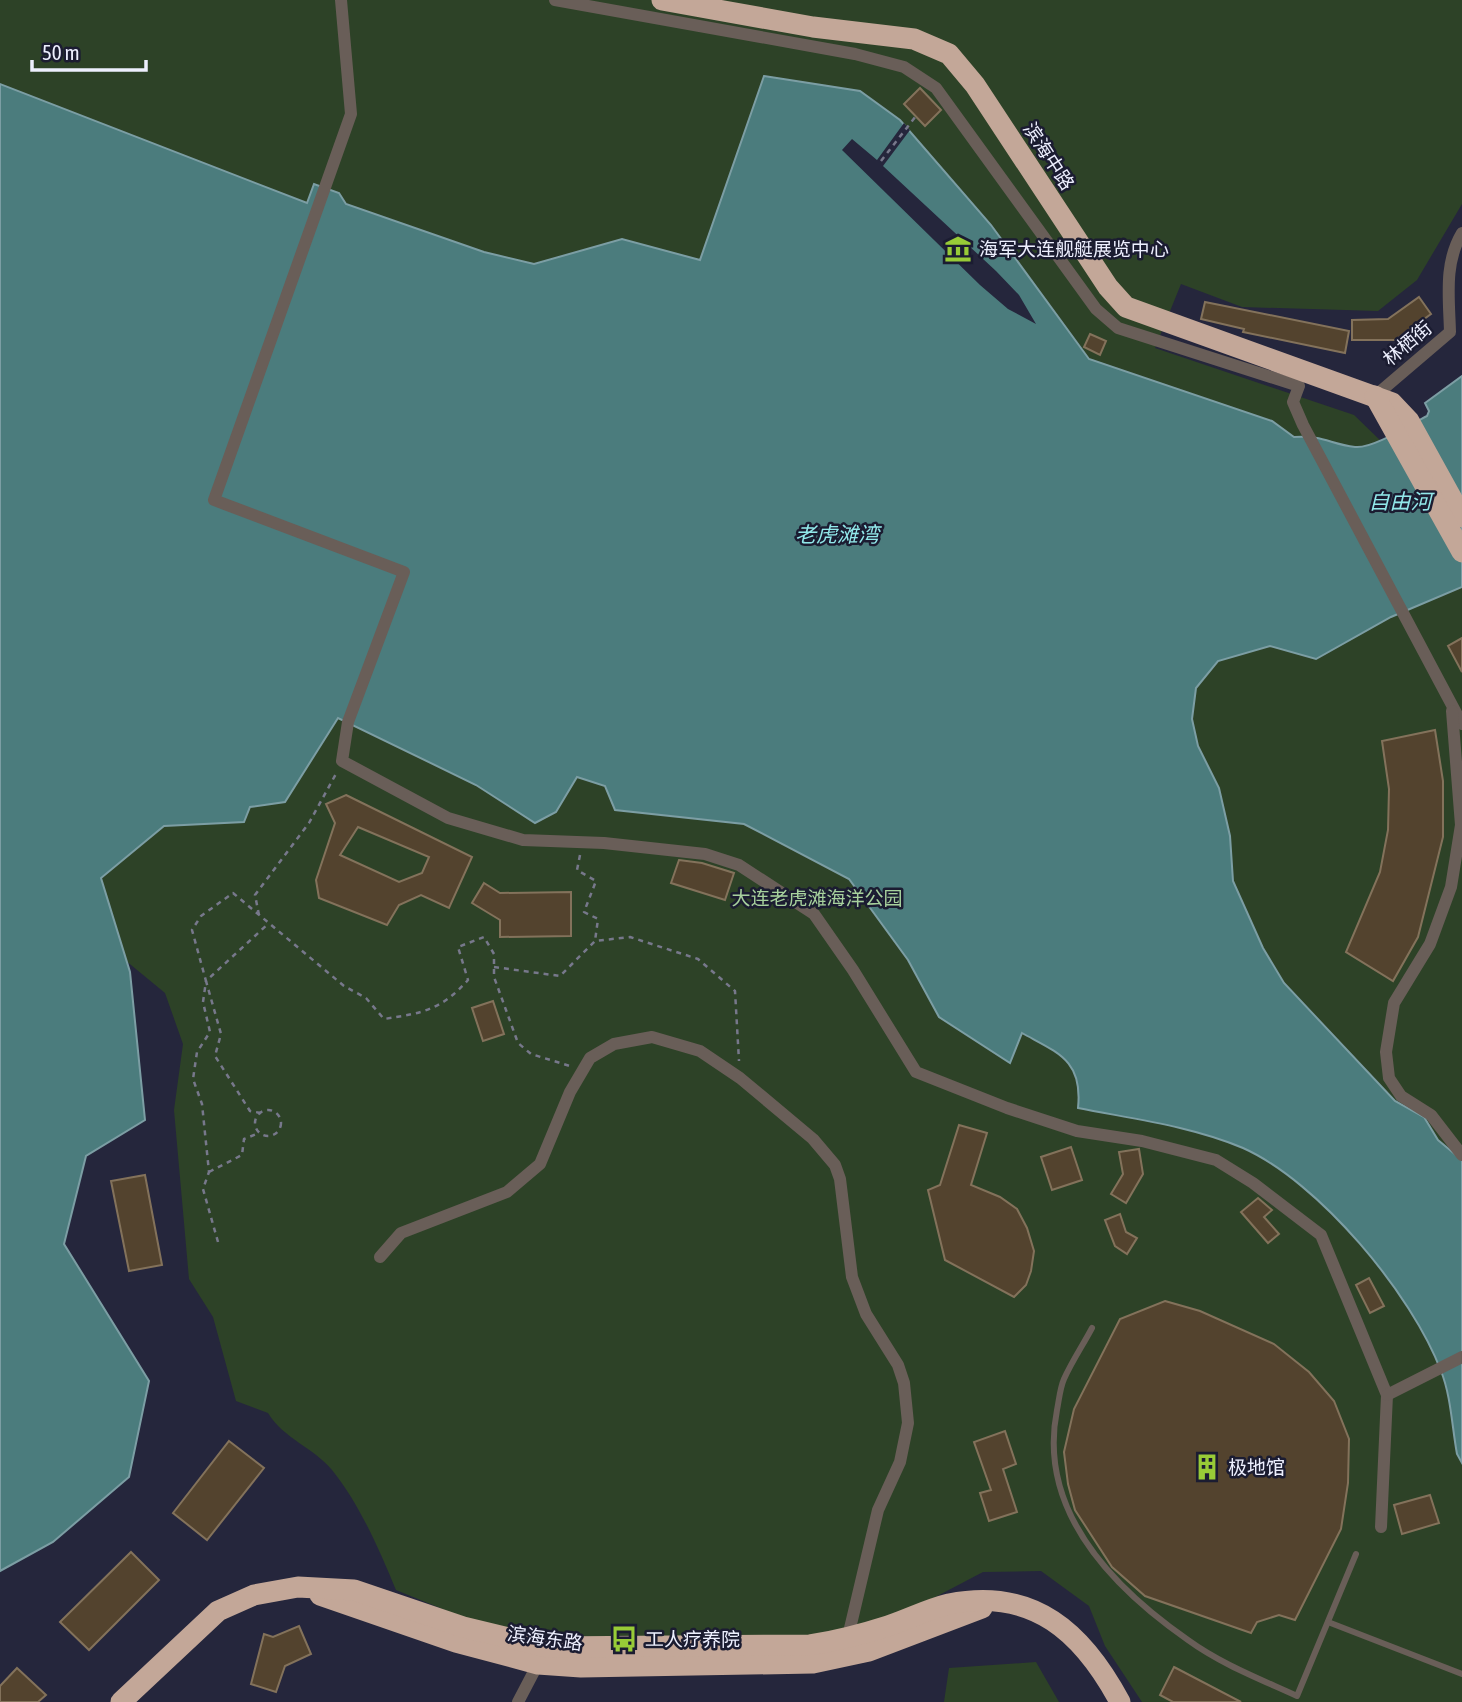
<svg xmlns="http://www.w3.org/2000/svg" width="1462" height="1702" font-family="'Asap Condensed','Noto Sans SC',sans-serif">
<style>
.green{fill:#2d4227}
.water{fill:#4b7c7d;stroke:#7c9ea4;stroke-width:2}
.pier{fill:#25263c}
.building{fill:#53432e;stroke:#83725b;stroke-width:2;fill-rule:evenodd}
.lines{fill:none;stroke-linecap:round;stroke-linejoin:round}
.path{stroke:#77788b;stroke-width:2.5;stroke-dasharray:5 5;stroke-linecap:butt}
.lane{stroke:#695e58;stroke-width:6}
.street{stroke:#695e58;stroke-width:12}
.highway{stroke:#c3a798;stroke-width:21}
.labels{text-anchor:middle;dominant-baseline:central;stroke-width:5;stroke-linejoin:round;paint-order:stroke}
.street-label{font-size:19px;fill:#edeffe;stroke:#1b1c31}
.poi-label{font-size:19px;fill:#edeffe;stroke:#1b1c31;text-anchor:start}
.park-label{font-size:19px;fill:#a7d19d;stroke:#1b1c31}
.water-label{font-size:21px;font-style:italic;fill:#92e8ea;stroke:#1b1c31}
</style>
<rect width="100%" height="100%" fill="#25263c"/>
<!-- green -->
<g class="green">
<path d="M 0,0 L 1462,0 L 1462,204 L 1417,280 L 1378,311 L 1242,307 L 1181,284 L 1155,348 L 1354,415 L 1385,445 L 1462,580 L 1462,1702 L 1142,1702 L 1105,1646 L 1089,1606 L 1041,1571 L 983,1572 L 903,1614 L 803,1639 L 561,1640 L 489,1628 L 396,1590 C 380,1551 359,1503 332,1470 C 313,1447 284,1439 268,1413 L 236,1401 L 213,1317 L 189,1279 L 174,1110 L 183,1044 L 165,993 L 0,857 Z"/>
<path d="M 1036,1662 L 1059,1702 L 944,1702 L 949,1668 Z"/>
</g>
<!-- water -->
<path class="water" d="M 764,76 L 860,91 L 900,120 L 991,225 L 1089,359 L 1272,421 L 1294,437 C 1323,435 1330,444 1355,447 C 1373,449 1409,425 1427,416 L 1429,411 L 1425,403 L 1462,376 L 1462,587 L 1391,617 L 1316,659 L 1270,646 L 1218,661 L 1196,688 L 1192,719 L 1198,746 L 1219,788 L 1230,836 L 1233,881 L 1263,948 L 1284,983 L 1395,1101 L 1424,1117 L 1438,1140 L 1462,1160 L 1462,1463 L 1457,1454 C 1452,1427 1451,1396 1441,1371 C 1412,1294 1319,1182 1243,1148 C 1191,1126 1133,1119 1078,1108 C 1083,1060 1058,1053 1022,1033 L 1010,1063 L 939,1017 L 908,960 L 849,879 L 744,824 L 615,810 L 605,786 L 577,777 L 556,812 L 535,823 L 476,785 L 338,718 L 285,802 L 250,807 L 244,822 L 164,826 L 101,878 L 130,972 L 145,1120 L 86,1156 L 64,1244 L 149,1381 L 129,1477 L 53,1542 L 0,1571 L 0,84 L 307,203 L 314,184 L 339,193 L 346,204 L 484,252 L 534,264 L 622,239 L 700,260 Z"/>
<!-- pier -->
<path class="pier" d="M 904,123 L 910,130 L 883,166 L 996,271 L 1019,295 L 1036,324 L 1008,309 L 980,285 L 842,150 L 852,139 L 877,160 Z"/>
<!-- building -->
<g class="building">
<path d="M 920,88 L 941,110 L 925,126 L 904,104 Z"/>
<path d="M 1419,297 L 1431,314 L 1395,340 L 1352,340 L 1352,320 L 1388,319 Z"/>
<path d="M 1205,302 L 1349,331 L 1345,353 L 1243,332 L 1244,329 L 1201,319 Z"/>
<path d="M 1090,334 L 1106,341 L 1100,355 L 1084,347 Z"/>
<path d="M 1462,638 L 1462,672 L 1448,646 Z"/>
<path d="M 1435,730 L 1443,781 L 1443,837 L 1418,937 L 1393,981 L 1346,952 L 1380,872 L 1388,830 L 1389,789 L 1382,741 Z"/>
<path d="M 346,795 L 472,857 L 449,908 L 421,895 L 399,905 L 387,925 L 319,898 L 316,880 L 335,823 L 326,804 ZM 358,827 L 429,857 L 422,873 L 399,882 L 340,855 Z"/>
<path d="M 679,860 L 702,863 L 734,873 L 725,900 L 671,883 Z"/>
<path d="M 484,883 L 500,893 L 571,892 L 571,936 L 500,937 L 500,920 L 472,903 Z"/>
<path d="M 493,1001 L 504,1034 L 483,1041 L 472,1008 Z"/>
<path d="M 959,1125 L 987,1133 L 971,1185 L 1000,1197 L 1017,1209 L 1027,1228 L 1034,1251 L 1031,1271 L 1026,1285 L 1014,1297 L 945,1260 L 928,1190 L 940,1185 Z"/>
<path d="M 1071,1147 L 1082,1180 L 1052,1190 L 1041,1157 Z"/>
<path d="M 1139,1149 L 1143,1174 L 1126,1203 L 1111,1194 L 1123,1174 L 1119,1152 Z"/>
<path d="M 145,1175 L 162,1265 L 129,1271 L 111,1181 Z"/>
<path d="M 1258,1198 L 1272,1210 L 1264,1217 L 1279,1234 L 1268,1243 L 1241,1212 Z"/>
<path d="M 1120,1214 L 1126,1232 L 1137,1238 L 1127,1254 L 1115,1246 L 1105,1220 Z"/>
<path d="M 1369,1278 L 1384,1306 L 1370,1313 L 1356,1285 Z"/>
<path d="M 1165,1301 L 1200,1311 L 1274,1344 L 1309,1372 L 1334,1401 L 1349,1439 L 1348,1483 L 1341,1529 L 1295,1620 L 1279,1615 L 1257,1622 L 1251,1633 L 1145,1596 L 1112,1567 L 1075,1510 L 1068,1484 L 1064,1452 L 1074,1409 L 1120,1319 Z"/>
<path d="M 1005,1431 L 1016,1464 L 1003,1469 L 1017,1512 L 989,1521 L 980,1493 L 991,1490 L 974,1442 Z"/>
<path d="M 229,1441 L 264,1468 L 207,1540 L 173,1513 Z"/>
<path d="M 1430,1495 L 1439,1523 L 1402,1534 L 1394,1505 Z"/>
<path d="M 131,1552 L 159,1580 L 89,1650 L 60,1622 Z"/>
<path d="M 299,1626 L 311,1654 L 285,1666 L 276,1692 L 251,1684 L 264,1634 L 273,1637 Z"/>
<path d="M 1174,1667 L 1241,1702 L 1173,1702 L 1160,1695 Z"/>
<path d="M 17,1668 L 46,1695 L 38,1702 L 0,1702 L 0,1686 Z"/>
</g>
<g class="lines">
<!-- path -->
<g class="path">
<path d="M 881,161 L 916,116"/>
<path d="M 580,855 L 577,870 L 596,881 L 584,912 L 598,919 L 595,941"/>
<path d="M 259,915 L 255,895 L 309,823 L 337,772"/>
<path d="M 494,967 L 560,976 L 595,941 L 630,937 L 698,959 L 735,991 L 739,1061"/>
<circle cx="268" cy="1123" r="13"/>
<path d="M 261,1113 L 250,1111 L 215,1056 L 221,1034 L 206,981 L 269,923"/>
<path d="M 209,1172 L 242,1155 L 244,1139 L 259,1133"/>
<path d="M 218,1242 L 203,1189 L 209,1172 L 202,1104 L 193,1079 L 197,1052 L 210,1032 L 203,1002 L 206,981 L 192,930 L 201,916 L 233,893 L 344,986 L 366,998 L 384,1019 C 423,1013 441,1010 468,980 L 458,947 L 484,937 L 494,954 L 494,977 L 518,1043 L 531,1054 L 570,1066"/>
</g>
<!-- lane -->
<g class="lane">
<path d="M 1092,1328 C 1083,1345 1072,1361 1064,1379 C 1060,1388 1059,1400 1057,1410 C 1037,1510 1112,1587 1188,1640 C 1221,1664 1260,1679 1297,1696 L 1356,1554"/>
<path d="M 1328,1622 L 1462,1674"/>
</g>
<!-- street -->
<g class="street">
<path d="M 341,0 L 351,114 L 214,500 L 404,572 L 348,722 L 342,761 L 448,818 L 523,840 L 604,843 L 705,854 L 739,865 L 814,914 L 853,970 L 916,1072 L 1007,1108 L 1077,1131 L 1142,1141 L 1216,1160 L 1253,1183 L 1321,1235 L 1387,1395 L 1381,1527"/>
<path d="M 555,0 L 855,54 L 904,67 L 936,88 L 1096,309 L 1118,328 L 1299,386 L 1293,402 L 1303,425 L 1462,724"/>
<path d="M 1375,396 L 1450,332 C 1449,297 1444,263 1462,233"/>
<path d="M 1452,711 L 1461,825 L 1451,887 L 1430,944 L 1394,1003 L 1386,1052 L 1389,1078 L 1401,1096 L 1431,1115 L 1462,1155"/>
<path d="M 380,1257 L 401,1233 L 507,1192 L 540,1164 L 570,1092 L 590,1058 L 614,1044 L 652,1037 L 700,1051 L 740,1078 L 813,1139 L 835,1165 L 840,1179 L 852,1277 L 866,1314 L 898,1365 L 904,1383 L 908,1423 L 900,1462 L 878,1510 L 847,1641"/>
<path d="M 1387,1395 L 1462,1357"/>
<path d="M 518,1702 L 540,1660"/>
</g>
<!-- highway -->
<g class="highway">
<path d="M 662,0 L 813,27 L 914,39 L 949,54 L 975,85 L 1108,287 L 1126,307 L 1392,403 L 1409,421 L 1462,517"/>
<path d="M 1375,396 L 1462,552"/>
<path d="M 320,1595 L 456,1642 L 538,1664 L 581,1667 L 813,1663 L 869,1651 L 982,1608"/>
<path d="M 121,1702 L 218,1611 L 254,1595 L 298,1587 L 354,1590 L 463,1627 L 547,1647 L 810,1645 C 836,1641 863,1634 888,1626 C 909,1619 928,1609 949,1604 C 1034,1587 1083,1633 1120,1702"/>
</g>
</g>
<!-- icons -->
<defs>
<g id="museum-bare" transform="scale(2.1)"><path d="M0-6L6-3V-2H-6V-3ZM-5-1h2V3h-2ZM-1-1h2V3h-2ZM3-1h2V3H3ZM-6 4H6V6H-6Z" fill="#98cb37" stroke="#1b1c31" stroke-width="2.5" paint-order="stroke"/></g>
<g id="building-bare" transform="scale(2.1)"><path d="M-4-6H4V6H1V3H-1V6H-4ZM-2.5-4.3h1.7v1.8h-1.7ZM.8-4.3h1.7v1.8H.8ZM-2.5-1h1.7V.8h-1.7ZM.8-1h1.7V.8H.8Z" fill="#98cb37" stroke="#1b1c31" stroke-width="2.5" paint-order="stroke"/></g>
<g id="bus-bare" transform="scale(2.1)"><path d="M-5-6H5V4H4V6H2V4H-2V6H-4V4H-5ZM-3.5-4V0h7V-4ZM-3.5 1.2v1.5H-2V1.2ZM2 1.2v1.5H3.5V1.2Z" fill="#98cb37" stroke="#1b1c31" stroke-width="2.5" paint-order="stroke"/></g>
</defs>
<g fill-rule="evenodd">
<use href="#museum-bare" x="958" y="249"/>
<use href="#building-bare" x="1207" y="1467"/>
<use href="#bus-bare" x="624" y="1639"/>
</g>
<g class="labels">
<!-- street labels -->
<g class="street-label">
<text transform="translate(1049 156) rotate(57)">滨海中路</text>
<text transform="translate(1407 343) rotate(-40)">林栖街</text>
<text transform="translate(545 1638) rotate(8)">滨海东路</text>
</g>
<!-- poi labels -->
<g class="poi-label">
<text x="979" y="249">海军大连舰艇展览中心</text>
<text x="1228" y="1467">极地馆</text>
<text x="645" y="1639">工人疗养院</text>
</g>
<!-- park labels -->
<g class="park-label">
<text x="817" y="898">大连老虎滩海洋公园</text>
</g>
<!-- water labels -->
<g class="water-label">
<text x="1400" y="501">自由河</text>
<text x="837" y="534">老虎滩湾</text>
</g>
</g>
<!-- scale -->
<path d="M32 60v10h114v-10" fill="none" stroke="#edeffe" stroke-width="3.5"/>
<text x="42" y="60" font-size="21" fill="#edeffe" stroke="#1b1c31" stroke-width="5" paint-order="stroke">50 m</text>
</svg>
